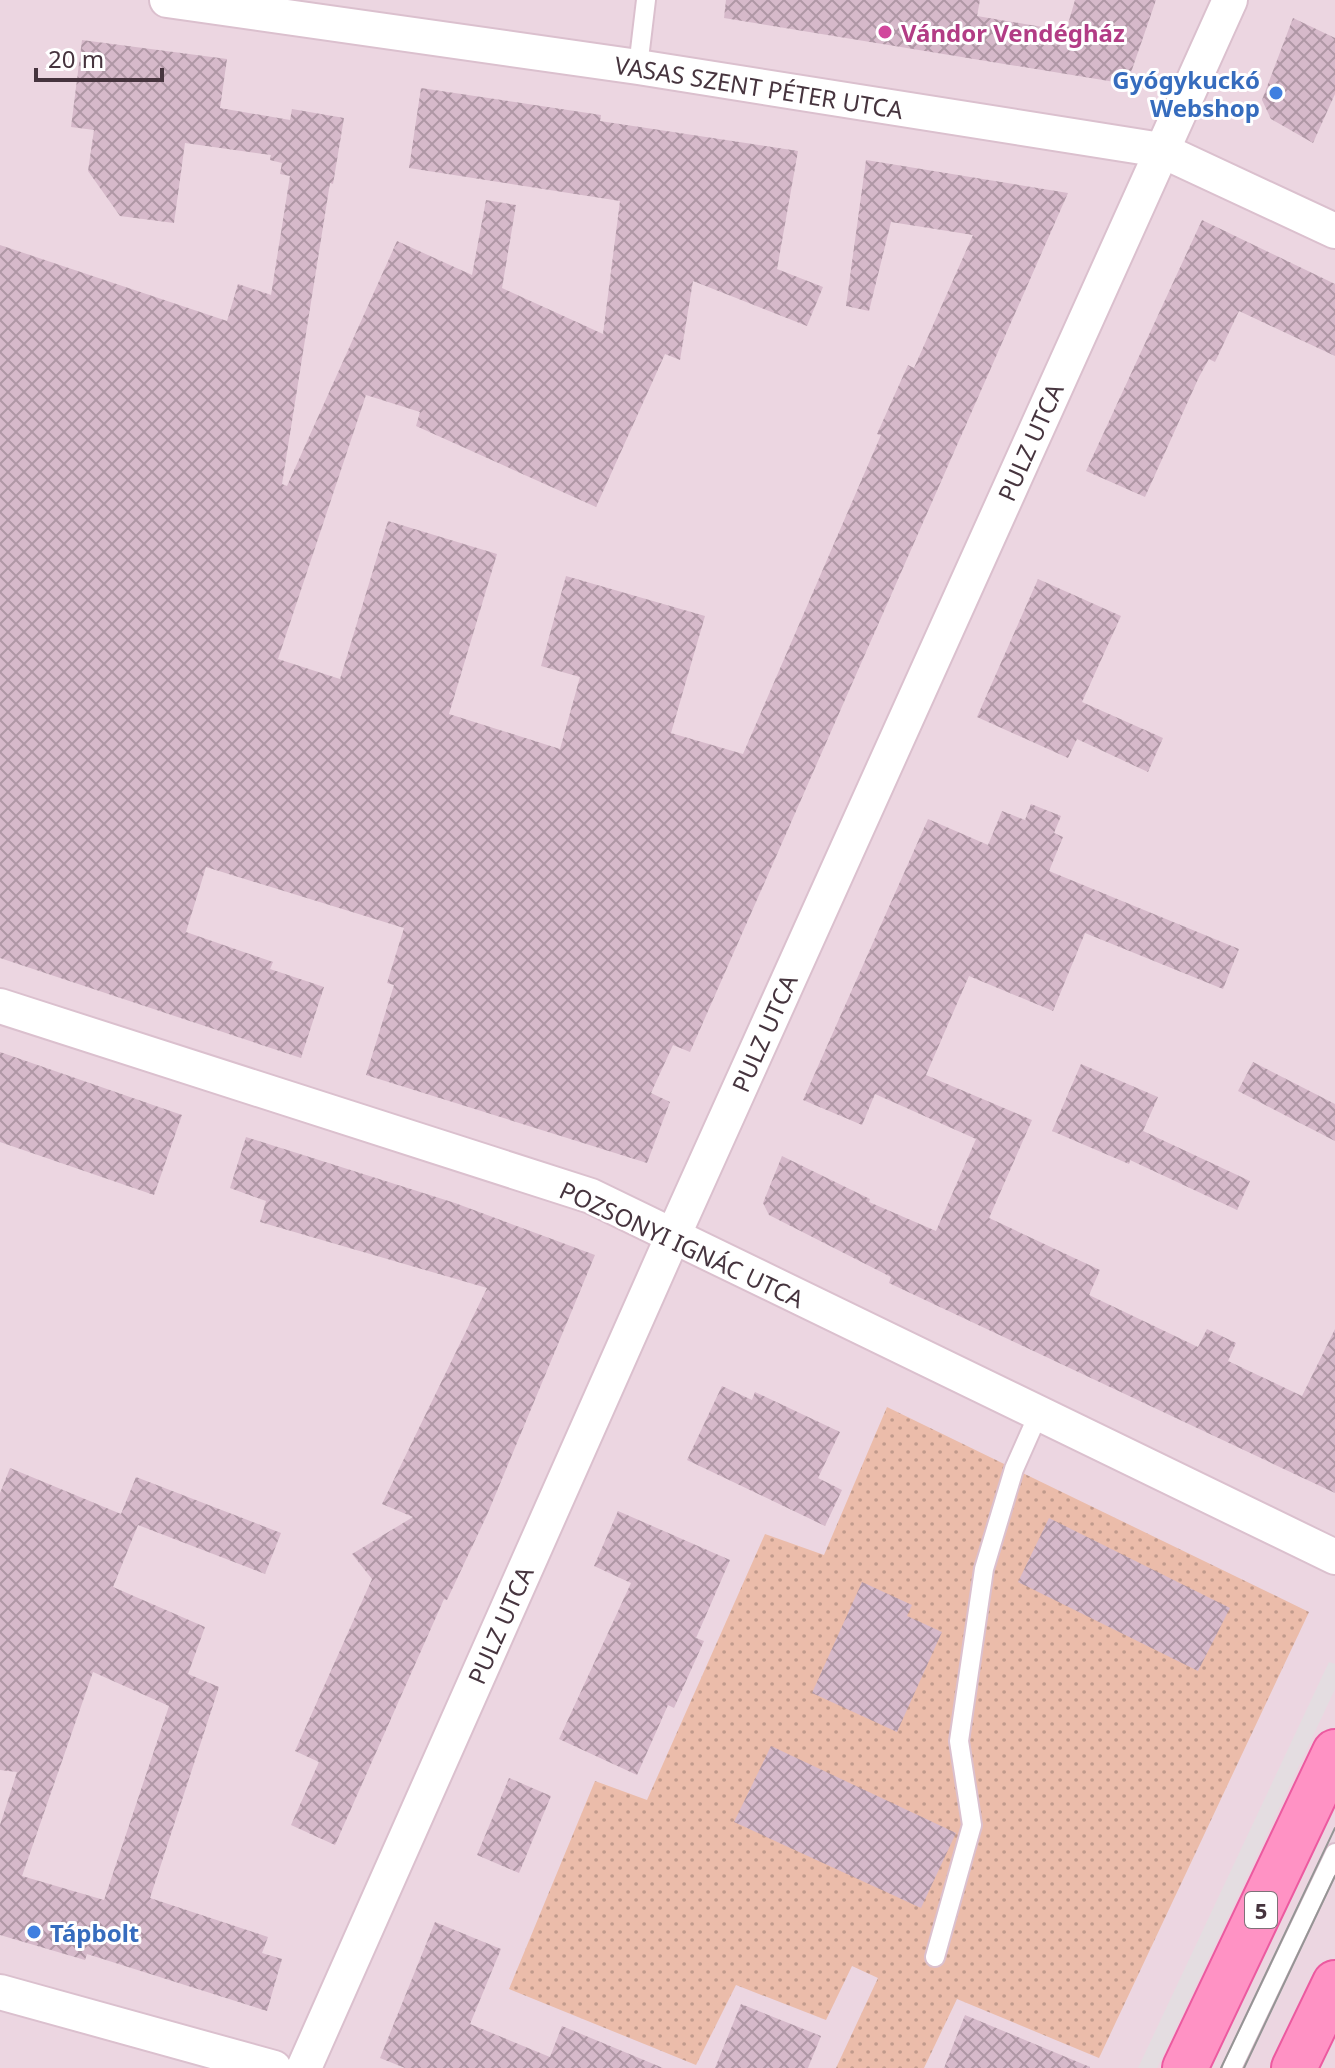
<svg xmlns="http://www.w3.org/2000/svg" width="1335" height="2068" font-family="'Noto Sans',sans-serif">
<style>
.residential{fill:#ecd6e1}
.grass{fill:url(#grass-dots)}
.parking{fill:#e4dde1}
.building{fill:url(#building-cross-hatch);fill-rule:evenodd}
.lines{fill:none;stroke-linecap:round;stroke-linejoin:round}
.service-casing{stroke:#dbc0ce;stroke-width:22}
.minor-casing{stroke:#dbc0ce;stroke-width:38}
.primary-casing{stroke:#ec5aa0;stroke-width:48}
.service{stroke:#fff;stroke-width:18}
.minor{stroke:#fff;stroke-width:34}
.primary{stroke:#ff92c4;stroke-width:44}
.tram{stroke:#959595;stroke-width:2}
.hotel-dot{fill:#d1479c;stroke:#fff;stroke-width:3}
.shop-dot{fill:#3f7fe0;stroke:#fff;stroke-width:3}
.labels{text-anchor:middle;dominant-baseline:central;stroke-width:6;stroke-linejoin:round;paint-order:stroke}
.shield{fill:#fff;stroke:#7e7178;stroke-width:2}
.shield-label{font-size:22px;font-weight:bold;fill:#46343e}
.hotel-label{font-size:24px;font-weight:bold;fill:#b23c85;stroke:#fff;text-anchor:start}
.shop-label{font-size:24px;font-weight:bold;fill:#366cbe;stroke:#fff;text-anchor:end}
.street-label{font-size:24px;fill:#46343e;stroke:#fff}
</style>
<defs>
<pattern id="grass-dots" width="8" height="8" patternUnits="userSpaceOnUse" patternTransform="scale(2)"><rect width="8" height="8" fill="#ebbcaa"/><path d="M2 2h.1M6 6h.1" fill="none" stroke="#c09a8c" stroke-width="1.8" stroke-linecap="round"/></pattern>
<pattern id="building-cross-hatch" width="8" height="8" patternUnits="userSpaceOnUse" patternTransform="scale(2)"><rect width="8" height="8" fill="#d6b9ca"/><path d="M0 0l8 8M0 8l8-8" fill="none" stroke="#af97a5"/></pattern>
</defs>
<rect width="100%" height="100%" fill="#f4e4ec"/>
<!-- residential -->
<rect class="residential" x="0" y="0" width="1335" height="2068"/>
<!-- grass -->
<path class="grass" d="M 887,1407 L 1309,1612 L 1099,2058 L 957,1999 L 924,2068 L 836,2068 L 878,1978 L 852,1966 L 826,2020 L 736,1985 L 696,2065 L 509,1989 L 595,1781 L 647,1800 L 765,1534 L 824,1555 Z"/>
<!-- parking -->
<path class="parking" d="M 1329,1662 L 1335,1664 L 1335,1689 L 1157,2068 L 1138,2068 Z"/>
<!-- building -->
<g class="building">
<path d="M 726,0 L 980,0 L 977,16 L 1066,31 L 1075,0 L 1156,0 L 1127,84 L 724,18 Z"/>
<path d="M 1293,18 L 1335,38 L 1335,94 L 1313,143 L 1271,119 L 1262,100 Z"/>
<path d="M 82,40 L 227,59 L 220,108 L 290,120 L 292,109 L 344,118 L 333,184 L 330,183 L 282,484 L 287,486 L 397,241 L 472,275 L 486,200 L 516,205 L 502,288 L 603,334 L 620,201 L 409,168 L 421,88 L 601,115 L 600,121 L 798,151 L 777,269 L 823,287 L 807,326 L 693,281 L 680,360 L 665,354 L 596,507 L 416,426 L 420,412 L 366,395 L 278,659 L 340,679 L 388,521 L 497,554 L 449,714 L 560,749 L 580,677 L 541,666 L 566,576 L 705,616 L 671,733 L 743,754 L 881,435 L 877,434 L 908,365 L 914,368 L 973,235 L 891,222 L 869,311 L 846,306 L 866,160 L 1068,193 L 690,1052 L 673,1045 L 651,1093 L 670,1102 L 647,1163 L 366,1075 L 394,985 L 387,983 L 404,928 L 206,867 L 186,932 L 273,962 L 270,969 L 324,987 L 301,1058 L 0,958 L 0,245 L 227,321 L 238,284 L 271,295 L 290,176 L 280,174 L 282,163 L 270,160 L 271,155 L 185,143 L 174,223 L 120,216 L 88,171 L 94,130 L 71,127 Z"/>
<path d="M 1202,220 L 1335,284 L 1335,356 L 1239,311 L 1215,362 L 1209,359 L 1199,377 L 1145,497 L 1086,471 Z"/>
<path d="M 1038,579 L 1121,616 L 1082,702 L 1163,738 L 1148,772 L 1077,739 L 1068,758 L 977,717 Z"/>
<path d="M 1031,804 L 1061,816 L 1054,833 L 1063,837 L 1049,871 L 1239,949 L 1223,989 L 1085,933 L 1053,1011 L 969,976 L 926,1075 L 1032,1120 L 989,1218 L 1100,1270 L 1089,1295 L 1198,1347 L 1207,1329 L 1236,1343 L 1228,1361 L 1302,1396 L 1335,1329 L 1335,1493 L 889,1283 L 891,1277 L 769,1215 L 763,1203 L 782,1156 L 870,1199 L 869,1202 L 936,1231 L 976,1139 L 875,1094 L 862,1125 L 803,1100 L 928,819 L 988,845 L 1002,811 L 1025,820 Z"/>
<path d="M 0,1052 L 182,1115 L 154,1195 L 0,1142 Z"/>
<path d="M 1253,1062 L 1335,1104 L 1335,1141 L 1238,1091 Z"/>
<path d="M 1081,1064 L 1158,1097 L 1143,1131 L 1250,1181 L 1237,1210 L 1130,1160 L 1129,1164 L 1052,1131 Z"/>
<path d="M 246,1137 L 455,1203 L 595,1255 L 487,1515 L 447,1600 L 444,1599 L 335,1845 L 291,1825 L 319,1762 L 295,1751 L 372,1579 L 352,1554 L 413,1517 L 382,1504 L 487,1288 L 260,1222 L 266,1201 L 230,1188 Z"/>
<path d="M 722,1386 L 752,1400 L 755,1392 L 840,1432 L 818,1478 L 842,1490 L 825,1526 L 687,1460 Z"/>
<path d="M 10,1468 L 121,1514 L 136,1477 L 281,1533 L 265,1574 L 138,1525 L 113,1587 L 205,1627 L 188,1674 L 219,1687 L 150,1898 L 268,1937 L 262,1953 L 282,1959 L 267,2011 L 87,1954 L 85,1960 L 0,1935 L 0,1825 L 17,1772 L 0,1770 L 0,1493 ZM 93,1672 L 169,1706 L 104,1900 L 22,1876 Z"/>
<path d="M 618,1511 L 730,1560 L 696,1638 L 704,1641 L 674,1708 L 668,1705 L 637,1775 L 559,1739 L 631,1583 L 594,1566 Z"/>
<path d="M 1049,1518 L 1230,1608 L 1198,1671 L 1018,1582 Z"/>
<path d="M 862,1582 L 912,1605 L 907,1616 L 942,1632 L 897,1732 L 812,1693 Z"/>
<path d="M 771,1746 L 956,1833 L 921,1908 L 734,1822 Z"/>
<path d="M 509,1778 L 551,1796 L 519,1873 L 477,1855 Z"/>
<path d="M 435,1922 L 501,1949 L 470,2024 L 550,2057 L 562,2026 L 663,2068 L 405,2068 L 380,2058 Z"/>
<path d="M 741,2004 L 821,2036 L 808,2068 L 715,2068 Z"/>
<path d="M 965,2015 L 1090,2067 L 1090,2068 L 944,2068 Z"/>
</g>
<g class="lines">
<!-- service casing -->
<g class="service-casing">
<g id="service">
<path d="M 638,67 L 646,0"/>
<path d="M 935,1957 L 972,1825 L 959,1741 L 984,1569 L 1014,1469 L 1038,1415"/>
<path d="M 1232,2068 L 1335,1853"/>
</g>
</g>
<!-- minor casing -->
<g class="minor-casing">
<g id="minor">
<path d="M 167,0 L 638,67 L 1161,150 L 1335,231"/>
<path d="M 0,1006 L 591,1196 L 1335,1557"/>
<path d="M 0,1992 L 274,2068"/>
<path d="M 304,2068 L 673,1236 L 1230,0"/>
</g>
</g>
<!-- primary casing -->
<g class="primary-casing">
<g id="primary">
<path d="M 1185,2068 L 1335,1752"/>
<path d="M 1294,2068 L 1335,1983"/>
</g>
</g>
<!-- service -->
<use href="#service" class="service"/>
<!-- minor -->
<use href="#minor" class="minor"/>
<!-- primary -->
<use href="#primary" class="primary"/>
<!-- tram -->
<g class="tram">
<path d="M 1221,2068 L 1335,1828"/>
<path d="M 1244,2068 L 1335,1876"/>
</g>
</g>
<!-- markers -->
<circle class="hotel-dot" cx="885" cy="32" r="8"/>
<g class="shop-dot">
<circle cx="1276" cy="93" r="8"/>
<circle cx="34" cy="1932" r="8"/>
</g>
<g class="labels">
<!-- shield labels -->
<rect class="shield" x="1245" y="1892" width="32" height="36" rx="6"/>
<g class="shield-label">
<text x="1261" y="1910">5</text>
</g>
<!-- hotel labels -->
<g class="hotel-label">
<text x="901" y="32">Vándor Vendégház</text>
</g>
<!-- shop labels -->
<g class="shop-label">
<text x="1260" y="79">Gyógykuckó<tspan x="1260" dy="28">Webshop</tspan></text>
<text x="50" y="1932" text-anchor="start">Tápbolt</text>
</g>
<!-- street labels -->
<g class="street-label">
<text transform="translate(759 87) rotate(9)">VASAS SZENT PÉTER UTCA</text>
<text transform="translate(1030 442) rotate(-66)">PULZ UTCA</text>
<text transform="translate(764 1033) rotate(-66)">PULZ UTCA</text>
<text transform="translate(682 1244) rotate(25)">POZSONYI IGNÁC UTCA</text>
<text transform="translate(500 1625) rotate(-66)">PULZ UTCA</text>
</g>
</g>
<!-- scale -->
<path d="M36 68v12h126v-12" fill="none" stroke="#46343e" stroke-width="4"/>
<text x="48" y="68" font-size="24" fill="#46343e" stroke="#ffffff" stroke-width="6" paint-order="stroke">20 m</text>
</svg>
